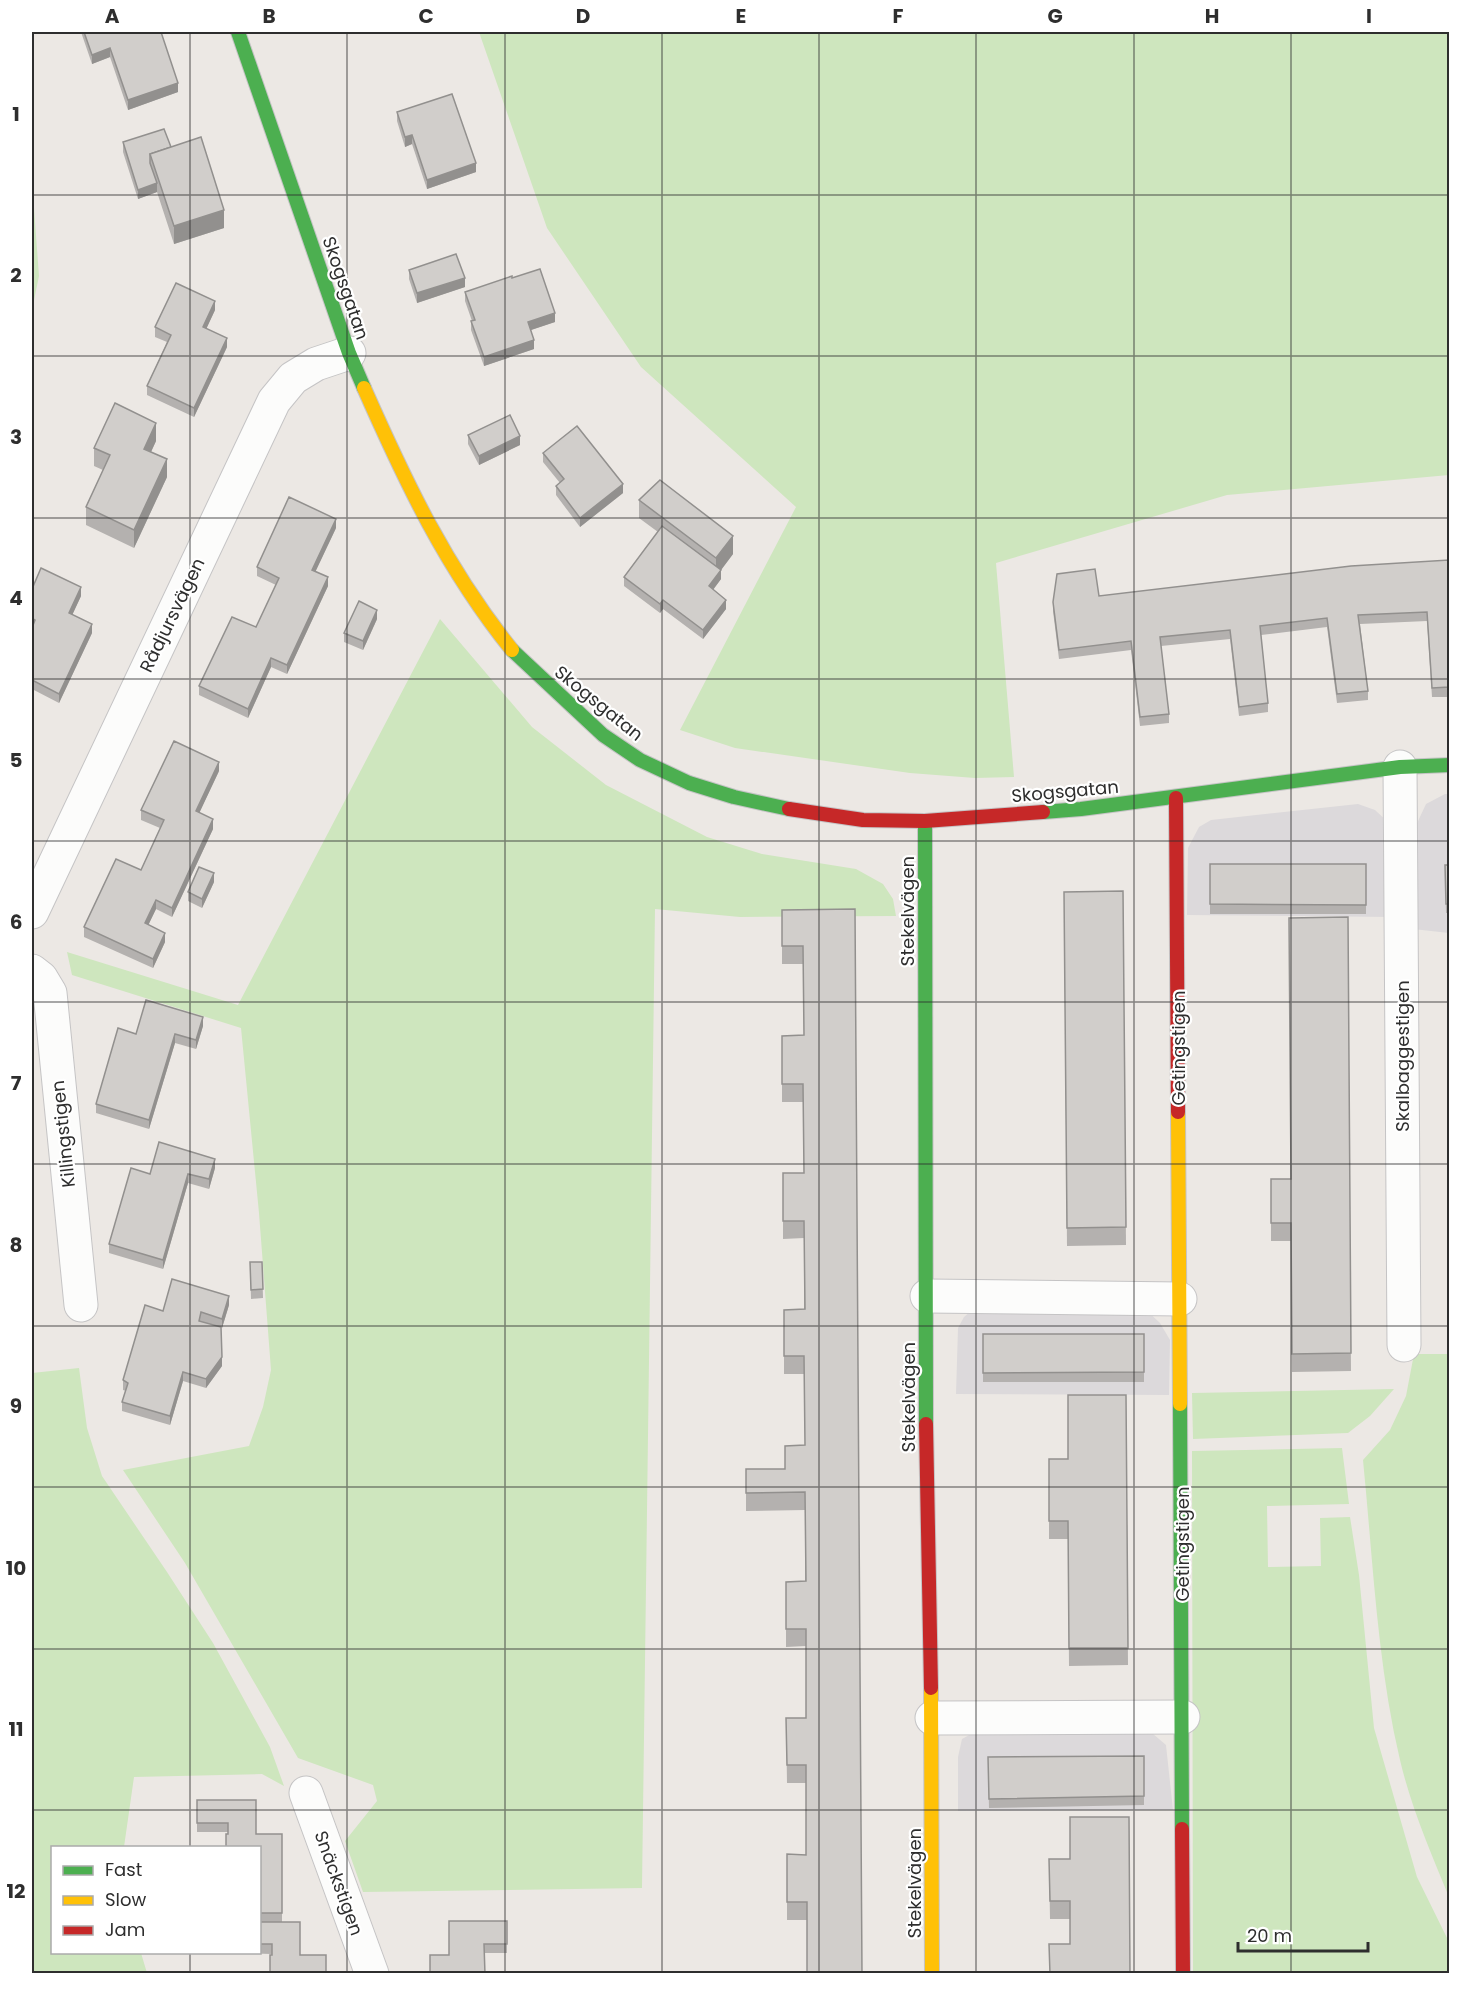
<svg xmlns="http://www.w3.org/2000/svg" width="1481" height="2005" font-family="Poppins,sans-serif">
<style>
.industrial{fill:#dcd9db}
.green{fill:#cee6be}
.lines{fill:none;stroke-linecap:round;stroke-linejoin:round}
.street-casing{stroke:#c5c4c5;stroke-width:35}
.fast-casing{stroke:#c5c4c5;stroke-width:16}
.slow-casing{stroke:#c5c4c5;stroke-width:16}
.jam-casing{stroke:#c5c4c5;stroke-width:16}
.street{stroke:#fcfcfb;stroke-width:33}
.fast{stroke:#4caf50;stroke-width:14}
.slow{stroke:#ffc107;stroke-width:14}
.jam{stroke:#c62828;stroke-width:14}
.wall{fill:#b4b1af}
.shaded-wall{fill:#92908e}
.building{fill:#d1cecb;stroke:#92908e;stroke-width:1.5}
.grid{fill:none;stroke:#2e2e2e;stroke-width:1.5;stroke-opacity:0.55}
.labels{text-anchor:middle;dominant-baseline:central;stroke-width:4.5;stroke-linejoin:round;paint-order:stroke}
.street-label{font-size:18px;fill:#2e2e2e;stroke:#fff}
.neatline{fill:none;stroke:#2e2e2e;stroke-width:2}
.grid-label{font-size:20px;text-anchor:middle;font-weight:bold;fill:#2e2e2e}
</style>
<rect width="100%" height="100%" fill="#ece8e4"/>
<!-- industrial -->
<g class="industrial">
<path d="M 1445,794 L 1449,794 L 1449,933 L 1413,929 L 1412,834 L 1426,804 Z"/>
<path d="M 1358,804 L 1375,810 L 1389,823 L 1392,917 L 1187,915 L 1188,848 L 1199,827 L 1211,820 Z"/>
<path d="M 977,1306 L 1142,1306 L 1160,1323 L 1170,1340 L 1169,1395 L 956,1394 L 958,1328 L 964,1317 Z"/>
<path d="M 1145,1727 L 1166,1745 L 1173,1810 L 958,1811 L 958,1757 L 962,1739 L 980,1729 Z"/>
</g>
<!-- green -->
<g class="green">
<path d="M 479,32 L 1449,32 L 1449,475 L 1227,495 L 996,563 L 1014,777 L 975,778 L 910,773 L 735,748 L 680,730 L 796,507 L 641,367 L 547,228 Z"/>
<path d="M 32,181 L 39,276 L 32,310 Z"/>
<path d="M 440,619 L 532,727 L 606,785 L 707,837 L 762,854 L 856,869 L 883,884 L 893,899 L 896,916 L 740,917 L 655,909 L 642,1888 L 363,1892 L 345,1841 L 377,1801 L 373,1785 L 298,1758 L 185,1563 L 123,1470 L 249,1446 L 263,1407 L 271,1370 L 259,1213 L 241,1028 L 72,975 L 67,952 L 238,1005 Z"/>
<path d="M 1414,1354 L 1449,1354 L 1449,1897 C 1431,1853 1411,1807 1400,1760 C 1377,1662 1373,1560 1363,1460 L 1390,1430 L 1406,1396 Z"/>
<path d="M 79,1368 L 87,1428 L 102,1476 L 167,1572 L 213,1643 L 270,1747 L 284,1786 L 262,1774 L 134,1777 L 124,1847 L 52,1848 L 52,1952 L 141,1953 L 147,1973 L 32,1973 L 32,1373 Z"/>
<path d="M 1394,1389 L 1370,1416 L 1348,1433 L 1193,1439 L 1192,1393 Z"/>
<path d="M 1342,1448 L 1349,1504 L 1267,1506 L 1268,1567 L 1321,1566 L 1320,1518 L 1350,1517 L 1359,1575 L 1374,1728 L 1417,1877 L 1449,1942 L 1449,1973 L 1193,1973 L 1192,1451 Z"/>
</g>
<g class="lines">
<!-- street casing -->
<g class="street-casing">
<g id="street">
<path d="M 1400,767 L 1404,1345"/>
<path d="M 32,912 L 274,401 L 293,378 L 316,364 L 349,353"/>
<path d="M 32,971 L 41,978 L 50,993 L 81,1305"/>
<path d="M 927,1296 L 1180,1299"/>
<path d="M 932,1718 L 1183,1717"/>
<path d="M 306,1793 L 372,1974"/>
</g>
</g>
<!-- fast casing -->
<g class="fast-casing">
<g id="fast">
<path d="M 238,32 L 349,353 L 364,388"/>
<path d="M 512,650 L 603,735 L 640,760 L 689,783 L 734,797 L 789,809"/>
<path d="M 1043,812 L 1081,809 L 1400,767 L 1450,765"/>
<path d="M 925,821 L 926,1424"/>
<path d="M 1180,1404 L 1182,1829"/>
</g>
</g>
<!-- slow casing -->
<g class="slow-casing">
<g id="slow">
<path d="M 364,388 C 406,483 446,568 512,650"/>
<path d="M 1178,1112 L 1180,1404"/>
<path d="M 931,1688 L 932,1974"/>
</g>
</g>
<!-- jam casing -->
<g class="jam-casing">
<g id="jam">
<path d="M 1176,798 L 1178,1112"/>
<path d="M 789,809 L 863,820 L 925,821 L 1043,812"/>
<path d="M 926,1424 L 931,1688"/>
<path d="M 1182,1829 L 1183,1974"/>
</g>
</g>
<!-- street -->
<use href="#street" class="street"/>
<!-- fast -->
<use href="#fast" class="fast"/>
<!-- slow -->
<use href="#slow" class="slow"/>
<!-- jam -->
<use href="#jam" class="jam"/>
</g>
<!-- wall -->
<g class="wall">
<path d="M 81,32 L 161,32 L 178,92 L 128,110 L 110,57 L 92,64 Z"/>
<path d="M 397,112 L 476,172 L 427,189 L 412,144 L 405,147 L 397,121 Z"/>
<path d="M 123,142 L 171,147 L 224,228 L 174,244 L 157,192 L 138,199 L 123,152 Z"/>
<path d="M 409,270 L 465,287 L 417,303 L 409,279 Z"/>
<path d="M 512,278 L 555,322 L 531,330 L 534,349 L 484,366 L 471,330 L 471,321 L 472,321 L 465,301 L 465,292 Z"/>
<path d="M 215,310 L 206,329 L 227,347 L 194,417 L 147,395 L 147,386 L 167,342 L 155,337 L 155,327 Z"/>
<path d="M 468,435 L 520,445 L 479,465 L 468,444 Z"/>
<path d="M 156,441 L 151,452 L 167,477 L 134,548 L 86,525 L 86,507 L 103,470 L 94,466 L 94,448 Z"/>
<path d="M 543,453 L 623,493 L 580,527 L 556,495 L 556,486 L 560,483 L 543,462 Z"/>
<path d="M 639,500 L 733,554 L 721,570 L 721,579 L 713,590 L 726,609 L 703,639 L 663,609 L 660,613 L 624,586 L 624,577 L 658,532 L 639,518 Z"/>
<path d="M 336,528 L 315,572 L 328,586 L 287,674 L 271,667 L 248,718 L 199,695 L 199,686 L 256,627 L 276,585 L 257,576 L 257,567 Z"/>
<path d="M 1449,560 L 1449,697 L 1432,697 L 1427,621 L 1360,624 L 1368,691 L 1368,700 L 1337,703 L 1327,627 L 1261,635 L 1268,703 L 1268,712 L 1239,716 L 1230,639 L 1161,646 L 1169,714 L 1169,723 L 1140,726 L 1131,650 L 1059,659 L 1053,611 L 1053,602 L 1099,596 Z"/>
<path d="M 32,589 L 81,596 L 72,615 L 92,633 L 59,703 L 32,689 Z"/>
<path d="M 377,619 L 363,650 L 344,642 L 344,633 Z"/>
<path d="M 219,771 L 199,813 L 213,829 L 172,917 L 156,909 L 148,925 L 165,942 L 153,968 L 84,937 L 84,927 L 141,870 L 160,828 L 141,820 L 141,810 Z"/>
<rect x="1210" y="864" width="156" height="50"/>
<path d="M 1445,865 L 1449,865 L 1449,913 L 1446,913 Z"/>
<path d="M 214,882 L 202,908 L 188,901 L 188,892 Z"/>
<path d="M 1123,891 L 1126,1245 L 1067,1246 L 1064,892 Z"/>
<path d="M 855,909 L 807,1920 L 787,1920 L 787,1854 L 806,1855 L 806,1783 L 787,1783 L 786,1718 L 806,1718 L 806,1646 L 786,1647 L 786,1600 L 805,1581 L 805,1510 L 746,1511 L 746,1469 L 785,1469 L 805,1445 L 804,1374 L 784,1374 L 784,1327 L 804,1309 L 804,1238 L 783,1239 L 783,1173 L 804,1173 L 803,1102 L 782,1102 L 782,1036 L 804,1035 L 803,964 L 782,964 L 782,910 Z"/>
<path d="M 1348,917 L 1351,1371 L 1292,1372 L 1291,1241 L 1271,1241 L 1271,1179 L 1291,1179 Z"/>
<path d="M 203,1026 L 196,1049 L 175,1043 L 149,1129 L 96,1113 L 96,1104 L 136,1034 Z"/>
<path d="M 215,1168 L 209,1189 L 188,1183 L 163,1269 L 109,1253 L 109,1244 L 150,1174 Z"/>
<path d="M 250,1262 L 262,1262 L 263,1298 L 251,1299 Z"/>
<path d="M 229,1305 L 222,1328 L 221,1327 L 222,1366 L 206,1388 L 183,1381 L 170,1425 L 122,1411 L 122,1402 L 126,1391 L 123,1390 L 123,1380 L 163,1311 Z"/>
<rect x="983" y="1334" width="161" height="48"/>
<path d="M 1126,1395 L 1128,1665 L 1069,1666 L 1068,1539 L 1049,1539 L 1049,1459 L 1068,1459 Z"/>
<path d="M 1144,1756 L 1144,1805 L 989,1808 L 988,1757 Z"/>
<path d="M 197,1800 L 256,1834 L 282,1834 L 282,1922 L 272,1955 L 272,1954 L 242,1953 L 260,1953 L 260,1848 L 228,1834 L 228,1832 L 197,1832 Z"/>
<path d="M 1070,1817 L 1129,1817 L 1130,1974 L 1050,1974 L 1049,1944 L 1070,1944 L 1070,1919 L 1050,1919 L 1049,1859 L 1070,1859 Z"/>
<path d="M 507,1921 L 507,1953 L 484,1953 L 485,1974 L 449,1955 Z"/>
</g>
<!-- shaded-wall -->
<g class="shaded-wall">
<path d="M 110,48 L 110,57 L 92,64 L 92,55 Z"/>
<path d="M 178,83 L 178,92 L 128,110 L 128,100 Z"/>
<path d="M 412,135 L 412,144 L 405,147 L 405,137 Z"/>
<path d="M 476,163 L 476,172 L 427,189 L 427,180 Z"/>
<path d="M 157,183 L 157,192 L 138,199 L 138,190 Z"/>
<path d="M 224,210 L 224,228 L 174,244 L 174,226 Z"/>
<path d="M 465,278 L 465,287 L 417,303 L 417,293 Z"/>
<path d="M 215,301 L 215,310 L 203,336 L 203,327 Z"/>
<path d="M 555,313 L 555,322 L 528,331 L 528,322 Z"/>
<path d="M 227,338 L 227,347 L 194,417 L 194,408 Z"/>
<path d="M 534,340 L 534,349 L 484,366 L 484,357 Z"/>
<path d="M 156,423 L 156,441 L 144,467 L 144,449 Z"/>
<path d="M 520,436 L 520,445 L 479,465 L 479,456 Z"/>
<path d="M 167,459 L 167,477 L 134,548 L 134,530 Z"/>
<path d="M 623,484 L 623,493 L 580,527 L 580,518 Z"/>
<path d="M 336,519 L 336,528 L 312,579 L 312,570 Z"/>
<path d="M 733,536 L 733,554 L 721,570 L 721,579 L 709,595 L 709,586 L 716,576 L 716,558 Z"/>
<path d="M 328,577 L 328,586 L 287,674 L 287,665 Z"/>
<path d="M 81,587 L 81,596 L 69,622 L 69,613 Z"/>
<path d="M 663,600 L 663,609 L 660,613 L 660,604 Z"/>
<path d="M 726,600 L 726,609 L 703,639 L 703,630 Z"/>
<path d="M 377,610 L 377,619 L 363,650 L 363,641 Z"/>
<path d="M 92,624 L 92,633 L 59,703 L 59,694 Z"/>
<path d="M 271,658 L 271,667 L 248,718 L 248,709 Z"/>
<path d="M 219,762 L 219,771 L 196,820 L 196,811 Z"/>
<path d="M 213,819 L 213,829 L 172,917 L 172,908 Z"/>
<path d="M 214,873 L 214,882 L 202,908 L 202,899 Z"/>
<path d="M 156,900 L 156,909 L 145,932 L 145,923 Z"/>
<path d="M 165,933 L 165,942 L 153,968 L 153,959 Z"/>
<path d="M 203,1017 L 203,1026 L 196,1049 L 196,1040 Z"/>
<path d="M 175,1034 L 175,1043 L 149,1129 L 149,1120 Z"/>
<path d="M 215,1159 L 215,1168 L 209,1189 L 209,1179 Z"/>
<path d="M 188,1174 L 188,1183 L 163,1269 L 163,1260 Z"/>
<path d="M 229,1296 L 229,1305 L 222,1328 L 222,1319 Z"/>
<path d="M 222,1357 L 222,1366 L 206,1388 L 206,1379 Z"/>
<path d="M 183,1372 L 183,1381 L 170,1425 L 170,1416 Z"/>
</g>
<!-- building -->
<g class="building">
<path d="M 84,32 L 161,32 L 178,83 L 128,100 L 110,48 L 92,55 Z"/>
<path d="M 452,94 L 476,163 L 427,180 L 412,135 L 405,137 L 397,112 Z"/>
<path d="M 164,129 L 171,147 L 150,154 L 150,163 L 157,183 L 138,190 L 123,142 Z"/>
<path d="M 201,137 L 224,210 L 174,226 L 150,154 Z"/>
<path d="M 456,254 L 465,278 L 417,293 L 409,270 Z"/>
<path d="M 540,269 L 555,313 L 528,322 L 534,340 L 484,357 L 471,321 L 475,320 L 465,292 L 512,276 L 512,278 Z"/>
<path d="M 176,283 L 215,301 L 203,327 L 227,338 L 194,408 L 147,386 L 171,335 L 155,327 Z"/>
<path d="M 115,403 L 156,423 L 144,449 L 167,459 L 134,530 L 86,507 L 110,455 L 94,448 Z"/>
<path d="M 510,415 L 520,436 L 479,456 L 468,435 Z"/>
<path d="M 577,426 L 623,484 L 580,518 L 556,486 L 564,479 L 543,453 Z"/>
<path d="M 660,480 L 733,536 L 716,558 L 639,500 Z"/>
<path d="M 289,497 L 336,519 L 312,570 L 328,577 L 287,665 L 271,658 L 248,709 L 199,686 L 232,617 L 256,627 L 279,578 L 257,567 Z"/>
<path d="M 662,526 L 721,570 L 709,586 L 726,600 L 703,630 L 663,600 L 660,604 L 624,577 Z"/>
<path d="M 1449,560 L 1449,687 L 1432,688 L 1427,612 L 1358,615 L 1368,691 L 1337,694 L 1327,618 L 1260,626 L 1268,703 L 1239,707 L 1230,630 L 1160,637 L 1169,714 L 1140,717 L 1131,641 L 1059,650 L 1053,602 L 1057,574 L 1095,569 L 1099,596 L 1351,566 Z"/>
<path d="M 41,568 L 81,587 L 69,613 L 92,624 L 59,694 L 32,680 L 32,628 L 35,620 L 32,618 L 32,589 Z"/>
<path d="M 359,601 L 377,610 L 363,641 L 344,633 Z"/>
<path d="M 174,741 L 219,762 L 196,811 L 213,819 L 172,908 L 156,900 L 145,923 L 165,933 L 153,959 L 84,927 L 116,859 L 141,870 L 164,820 L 141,810 Z"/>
<path d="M 1210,864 L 1366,864 L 1366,905 L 1210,904 Z"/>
<path d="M 1445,865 L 1449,865 L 1449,904 L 1446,904 Z"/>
<path d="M 199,867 L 214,873 L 202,899 L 188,892 Z"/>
<path d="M 1123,891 L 1126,1227 L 1067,1228 L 1064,892 Z"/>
<path d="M 855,909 L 862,1974 L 807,1974 L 807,1902 L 787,1902 L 787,1854 L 806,1855 L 806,1765 L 787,1765 L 786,1718 L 806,1718 L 806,1629 L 786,1629 L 786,1582 L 806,1581 L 805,1492 L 746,1493 L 746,1469 L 785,1469 L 785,1446 L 805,1445 L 804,1356 L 784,1356 L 784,1310 L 805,1309 L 804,1221 L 783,1221 L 783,1173 L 804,1173 L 803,1084 L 782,1084 L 782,1036 L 804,1035 L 803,946 L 782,946 L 782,910 Z"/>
<path d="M 1348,917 L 1351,1353 L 1292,1354 L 1291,1223 L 1271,1223 L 1271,1179 L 1291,1179 L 1289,918 Z"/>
<path d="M 146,1000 L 203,1017 L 196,1040 L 175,1034 L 149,1120 L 96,1104 L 118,1028 L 136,1034 Z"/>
<path d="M 159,1142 L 215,1159 L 209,1179 L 188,1174 L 163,1260 L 109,1244 L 131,1168 L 150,1174 Z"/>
<path d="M 250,1262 L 262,1262 L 263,1289 L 251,1290 Z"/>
<path d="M 172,1279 L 229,1296 L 222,1319 L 201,1312 L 199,1321 L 221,1327 L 222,1357 L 206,1379 L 183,1372 L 170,1416 L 122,1402 L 128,1383 L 123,1380 L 145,1305 L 163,1311 Z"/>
<path d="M 983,1334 L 1144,1334 L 1144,1372 L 983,1373 Z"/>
<path d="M 1068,1395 L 1126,1395 L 1128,1648 L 1069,1648 L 1068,1521 L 1049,1521 L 1049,1459 L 1068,1459 Z"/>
<path d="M 1144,1756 L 1144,1796 L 989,1799 L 988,1757 Z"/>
<path d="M 197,1800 L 256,1800 L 256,1834 L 282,1834 L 282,1913 L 260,1913 L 260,1848 L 226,1848 L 226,1834 L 228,1834 L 228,1823 L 197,1823 Z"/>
<path d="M 1070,1817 L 1129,1817 L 1130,1974 L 1050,1974 L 1049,1944 L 1070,1944 L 1070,1901 L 1050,1901 L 1049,1859 L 1070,1859 Z"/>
<path d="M 449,1921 L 507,1921 L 507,1944 L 484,1944 L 485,1974 L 430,1974 L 430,1955 L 449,1955 Z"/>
<path d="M 260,1922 L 300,1922 L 300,1955 L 326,1955 L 326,1974 L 270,1974 L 270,1955 L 272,1955 L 272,1944 L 260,1944 Z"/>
</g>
<!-- grid -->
<path class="grid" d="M 190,32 L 190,1848M 347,32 L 347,1974M 505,32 L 505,1974M 662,32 L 662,1974M 819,32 L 819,1974M 976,32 L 976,1974M 1134,32 L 1134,1974M 1291,32 L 1291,1974M 32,195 L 1450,195M 32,356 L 1450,356M 32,518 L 1450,518M 32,679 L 1450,679M 32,841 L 1450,841M 32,1002 L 1450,1002M 32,1164 L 1450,1164M 32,1326 L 1450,1326M 32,1487 L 1450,1487M 32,1649 L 1450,1649M 32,1810 L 1450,1810M 190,1952 L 190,1974"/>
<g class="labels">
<!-- street labels -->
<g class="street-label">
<text transform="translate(346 288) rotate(71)">Skogsgatan</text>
<text transform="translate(172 615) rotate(-64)">Rådjursvägen</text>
<text transform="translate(599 703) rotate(39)">Skogsgatan</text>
<text transform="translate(1065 791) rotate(-5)">Skogsgatan</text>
<text transform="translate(907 911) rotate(-90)">Stekelvägen</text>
<text transform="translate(1178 1048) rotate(-90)">Getingstigen</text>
<text transform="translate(1402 1056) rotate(-90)">Skalbaggestigen</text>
<text transform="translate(63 1134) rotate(-96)">Killingstigen</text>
<text transform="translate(908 1397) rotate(-90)">Stekelvägen</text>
<text transform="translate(1182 1544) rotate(-90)">Getingstigen</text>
<text transform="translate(339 1883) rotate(70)">Snäckstigen</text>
<text transform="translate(914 1883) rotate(-90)">Stekelvägen</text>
</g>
</g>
<!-- border -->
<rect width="1481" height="2005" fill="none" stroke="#ffffff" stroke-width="66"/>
<!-- legend -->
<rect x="51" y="1846" width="210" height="108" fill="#ffffff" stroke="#ababab" stroke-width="1.5"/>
<rect x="63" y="1866" width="30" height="9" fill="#4caf50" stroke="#ababab" stroke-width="1.5"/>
<text x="105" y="1876" font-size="18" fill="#2e2e2e">Fast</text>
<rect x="63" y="1896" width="30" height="9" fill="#ffc107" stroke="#ababab" stroke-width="1.5"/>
<text x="105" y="1906" font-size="18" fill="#2e2e2e">Slow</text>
<rect x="63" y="1926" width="30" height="9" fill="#c62828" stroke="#ababab" stroke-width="1.5"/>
<text x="105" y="1936" font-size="18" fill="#2e2e2e">Jam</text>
<!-- scale -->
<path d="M1238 1942v9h130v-9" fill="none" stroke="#2e2e2e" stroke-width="3"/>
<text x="1247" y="1942" font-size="18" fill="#2e2e2e" stroke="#ffffff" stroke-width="4.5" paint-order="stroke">20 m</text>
<rect x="33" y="33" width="1415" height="1939" class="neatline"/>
<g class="grid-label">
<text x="112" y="23">A</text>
<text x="269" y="23">B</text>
<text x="426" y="23">C</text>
<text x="583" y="23">D</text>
<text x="741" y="23">E</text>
<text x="898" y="23">F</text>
<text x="1055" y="23">G</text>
<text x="1212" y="23">H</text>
<text x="1369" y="23">I</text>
<text x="16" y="121">1</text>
<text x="16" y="282">2</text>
<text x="16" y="444">3</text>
<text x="16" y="605">4</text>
<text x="16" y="767">5</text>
<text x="16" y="929">6</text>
<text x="16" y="1090">7</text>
<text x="16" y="1252">8</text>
<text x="16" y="1413">9</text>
<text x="16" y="1575">10</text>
<text x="16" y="1736">11</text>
<text x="16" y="1898">12</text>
</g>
</svg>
